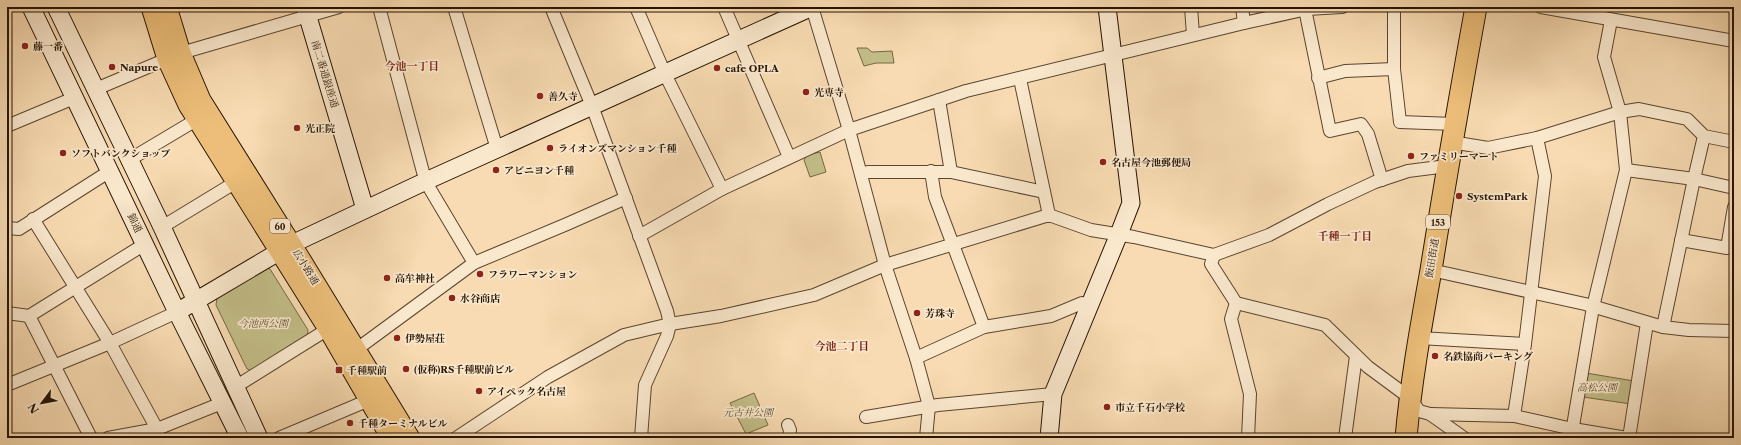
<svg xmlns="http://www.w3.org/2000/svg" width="1741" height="445" font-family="'Libre Caslon Text','Noto Serif JP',serif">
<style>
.green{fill:#c3be88;stroke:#746845}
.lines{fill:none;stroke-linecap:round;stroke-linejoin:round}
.street-casing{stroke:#5a452e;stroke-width:14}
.secondary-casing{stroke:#261302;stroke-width:19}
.primary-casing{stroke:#261302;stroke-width:21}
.highway-casing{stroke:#261302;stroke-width:23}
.street{stroke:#fae8cd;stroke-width:12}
.secondary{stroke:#fae8cd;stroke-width:17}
.primary{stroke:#ecbe79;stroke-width:19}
.highway{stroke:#ecbe79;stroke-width:21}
.poi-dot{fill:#8f2418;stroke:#fae8cd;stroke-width:1.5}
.labels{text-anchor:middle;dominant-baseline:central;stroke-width:3.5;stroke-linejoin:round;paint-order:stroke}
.shield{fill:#fae8cd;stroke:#66533f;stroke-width:1}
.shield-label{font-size:9px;font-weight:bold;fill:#261302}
.poi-label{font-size:10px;font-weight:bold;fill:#261302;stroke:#fae8cd;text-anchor:start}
.street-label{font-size:10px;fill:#261302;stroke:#fae8cd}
.park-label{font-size:10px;font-style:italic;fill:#5d4f31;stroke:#fae8cd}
.neighbourhood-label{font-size:11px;font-weight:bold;fill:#7a1f14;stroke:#fae8cd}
</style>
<rect width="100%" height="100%" fill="#f8dbb2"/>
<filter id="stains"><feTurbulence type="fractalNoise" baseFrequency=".005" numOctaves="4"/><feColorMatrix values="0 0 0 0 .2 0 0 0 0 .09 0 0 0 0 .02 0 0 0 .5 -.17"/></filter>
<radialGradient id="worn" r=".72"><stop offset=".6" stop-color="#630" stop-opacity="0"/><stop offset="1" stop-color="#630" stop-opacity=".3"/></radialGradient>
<!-- green -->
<g class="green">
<path d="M 857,48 L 867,48 L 872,52 L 892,51 L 894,63 L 876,63 L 864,66 Z"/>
<path d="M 820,152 L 826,172 L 810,177 L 804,160 L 807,155 Z"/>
<path d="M 266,267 L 270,269 L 308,330 L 307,337 L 252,371 L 247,369 L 216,305 L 217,298 Z"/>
<path d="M 1586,373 L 1634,381 L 1631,404 L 1583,397 Z"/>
<path d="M 754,393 L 768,425 L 746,434 L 730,403 Z"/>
</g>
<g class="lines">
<!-- street casing -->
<g class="street-casing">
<g id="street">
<path d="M 379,7 L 423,172 L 430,189 L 474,263"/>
<path d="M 454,7 L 497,149"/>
<path d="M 551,7 L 592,106 L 667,311 L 670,324 L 667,336 L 645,385 L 641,438"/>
<path d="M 636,7 L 665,74 L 722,189"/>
<path d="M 724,7 L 789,157"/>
<path d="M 812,7 L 849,130 L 885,265 L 916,358 L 929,406 L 926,438"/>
<path d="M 1191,7 L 1193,35"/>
<path d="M 1242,7 L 1244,23"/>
<path d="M 1308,7 L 1306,14 L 1330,131 L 1361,124 L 1368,134 L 1382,180"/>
<path d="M 1394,7 L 1394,69 L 1400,122 L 1454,124"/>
<path d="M 1541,7 L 1734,41"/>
<path d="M 181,53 L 339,7"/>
<path d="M 1318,78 L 1345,71 L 1394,69"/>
<path d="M 1020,79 L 1049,215"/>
<path d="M 96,89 L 167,59"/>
<path d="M 939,100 L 951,172"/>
<path d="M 7,126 L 74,98"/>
<path d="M 1451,142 L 1488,148 L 1537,138 L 1620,112 L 1639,109 L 1687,119 L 1704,136 L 1734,142"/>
<path d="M 129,160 L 196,120"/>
<path d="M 1626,170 L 1694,179 L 1734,188"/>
<path d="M 931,171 L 935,197 L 984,327"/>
<path d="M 861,174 L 868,172 L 951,172 L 1044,192"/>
<path d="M 33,219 L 110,343 L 157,429 L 155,438"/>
<path d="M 162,227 L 236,182"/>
<path d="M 7,228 L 19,229 L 110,171"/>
<path d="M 639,236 L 722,189 L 849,130 L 966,91 L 1244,23 L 1307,9 L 1342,7"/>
<path d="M 1681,240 L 1727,248 L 1734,207"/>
<path d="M 1214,255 L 1269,235 L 1328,204 L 1375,182 L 1408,171 L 1447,166"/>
<path d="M 1431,270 L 1585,304 L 1663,327 L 1689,330 L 1734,331"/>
<path d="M 1236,303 L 1231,319 L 1250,394 L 1248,438"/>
<path d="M 7,313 L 29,316 L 145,244"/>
<path d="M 29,316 L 91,438"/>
<path d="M 1663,327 L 1694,179 L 1704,136"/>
<path d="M 1419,338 L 1525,344"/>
<path d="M 357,349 L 474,263 L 567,224 L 626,198"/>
<path d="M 916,358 L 984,327 L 1051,316 L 1082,303 L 1089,305"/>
<path d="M 7,385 L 110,343 L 177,312"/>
<path d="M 235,387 L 328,329"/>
<path d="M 1430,414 L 1514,416 L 1573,429 L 1627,438"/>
<path d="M 1514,416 L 1525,344 L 1545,176 L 1537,138"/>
<path d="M 866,417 L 938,405 L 1053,394"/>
<path d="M 788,425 L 790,430 L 789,438"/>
<path d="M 108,438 L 157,429 L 222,403"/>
<path d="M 279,438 L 369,400"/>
<path d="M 456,438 L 548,377 L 624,335 L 670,324 L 721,316 L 814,295 L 885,265 L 1049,215 L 1091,230 L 1134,237 L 1214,255 L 1211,264 L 1236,303 L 1325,325 L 1368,367 L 1410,398 L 1419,411 L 1430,414 L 1464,438"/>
<path d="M 1345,438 L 1356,356"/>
<path d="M 1571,438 L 1593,307 L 1626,170 L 1620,112 L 1604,57 L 1611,20"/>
<path d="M 1629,438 L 1647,323"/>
</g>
</g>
<!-- secondary casing -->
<g class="secondary-casing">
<g id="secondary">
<path d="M 31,7 L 177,312 L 240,438"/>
<path d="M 56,7 L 162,227 L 259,438"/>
<path d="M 305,7 L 365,209"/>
<path d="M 177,312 L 292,244 L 426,181 L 812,7"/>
<path d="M 1049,438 L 1053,394 L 1119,234 L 1131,203 L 1107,7"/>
</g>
</g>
<!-- primary casing -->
<g class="primary-casing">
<g id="primary">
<path d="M 151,7 L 167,59 L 188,105 L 328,329 L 391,438"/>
<path d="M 167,7 L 181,53 L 201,100 L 300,258 L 410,438"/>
</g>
</g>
<!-- highway casing -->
<g class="highway-casing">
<path id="highway" d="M 1406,438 C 1411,381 1421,326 1431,270 C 1445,182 1460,95 1476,7"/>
</g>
<!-- street -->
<use href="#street" class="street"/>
<!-- secondary -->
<use href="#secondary" class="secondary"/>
<!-- primary -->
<use href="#primary" class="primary"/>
<!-- highway -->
<use href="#highway" class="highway"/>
</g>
<!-- markers -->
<g class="poi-dot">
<circle cx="25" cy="46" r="4"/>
<circle cx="112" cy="67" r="4"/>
<circle cx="717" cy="68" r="4"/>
<circle cx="806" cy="92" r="4"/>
<circle cx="540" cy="96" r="4"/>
<circle cx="297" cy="128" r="4"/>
<circle cx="550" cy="148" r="4"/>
<circle cx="63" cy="153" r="4"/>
<circle cx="1411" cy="156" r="4"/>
<circle cx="1103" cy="162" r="4"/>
<circle cx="496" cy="170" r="4"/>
<circle cx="1459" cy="196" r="4"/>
<circle cx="480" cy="274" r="4"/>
<circle cx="387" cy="278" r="4"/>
<circle cx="452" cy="298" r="4"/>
<circle cx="917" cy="313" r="4"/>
<circle cx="397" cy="338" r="4"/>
<circle cx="1435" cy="356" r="4"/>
<circle cx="406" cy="369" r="4"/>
<rect x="335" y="366" width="8" height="8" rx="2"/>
<circle cx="479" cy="391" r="4"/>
<circle cx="1107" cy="407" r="4"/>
<circle cx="350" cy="423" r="4"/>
</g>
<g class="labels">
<!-- shield labels -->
<g class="shield">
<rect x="1426" y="215" width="24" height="14" rx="3"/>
<rect x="270" y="219" width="20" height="14" rx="3"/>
</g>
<g class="shield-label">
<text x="1438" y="222">153</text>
<text x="280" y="226">60</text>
</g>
<!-- poi labels -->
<g class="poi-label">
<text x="33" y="46">藤一番</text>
<text x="120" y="67">Napure</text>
<text x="725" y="68">cafe OPLA</text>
<text x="814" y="92">光専寺</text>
<text x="548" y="96">善久寺</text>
<text x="305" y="128">光正院</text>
<text x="558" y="148">ライオンズマンション千種</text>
<text x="71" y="153">ソフトバンクショップ</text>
<text x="1419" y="156">ファミリーマート</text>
<text x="1111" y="162">名古屋今池郵便局</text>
<text x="504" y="170">アビニヨン千種</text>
<text x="1467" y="196">SystemPark</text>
<text x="488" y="274">フラワーマンション</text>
<text x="395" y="278">高牟神社</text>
<text x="460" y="298">水谷商店</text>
<text x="925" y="313">芳珠寺</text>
<text x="405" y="338">伊勢屋荘</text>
<text x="1443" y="356">名鉄協商パーキング</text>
<text x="414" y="369">(仮称)RS千種駅前ビル</text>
<text x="347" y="370">千種駅前</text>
<text x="487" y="391">アイペック名古屋</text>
<text x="1115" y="407">市立千石小学校</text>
<text x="358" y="423">千種ターミナルビル</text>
</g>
<!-- street labels -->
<g class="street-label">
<text transform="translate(325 74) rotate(73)">南二番通銀座通</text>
<text transform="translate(135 223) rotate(64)">錦通</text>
<text transform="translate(1432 258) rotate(-81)">飯田街道</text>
<text transform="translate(306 267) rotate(58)">広小路通</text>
</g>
<!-- park labels -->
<g class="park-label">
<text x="263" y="323">今池西公園</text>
<text x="1597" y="387">高松公園</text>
<text x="748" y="412">元古井公園</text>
</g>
<!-- neighbourhood labels -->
<g class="neighbourhood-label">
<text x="412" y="66">今池一丁目</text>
<text x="1345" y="236">千種一丁目</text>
<text x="842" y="346">今池二丁目</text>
</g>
</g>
<!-- margin -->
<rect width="1741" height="445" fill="none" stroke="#f8dbb2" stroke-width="24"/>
<rect x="8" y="8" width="1725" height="429" fill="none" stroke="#261302" stroke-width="2"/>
<rect x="12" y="12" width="1717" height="421" fill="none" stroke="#261302"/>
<!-- north arrow -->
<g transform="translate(42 403) rotate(238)" stroke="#fae8cd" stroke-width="3" paint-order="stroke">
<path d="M0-3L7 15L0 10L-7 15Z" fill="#261302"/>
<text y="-6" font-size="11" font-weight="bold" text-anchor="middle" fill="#261302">N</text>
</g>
<rect width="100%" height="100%" filter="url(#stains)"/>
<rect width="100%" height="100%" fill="url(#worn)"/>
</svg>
